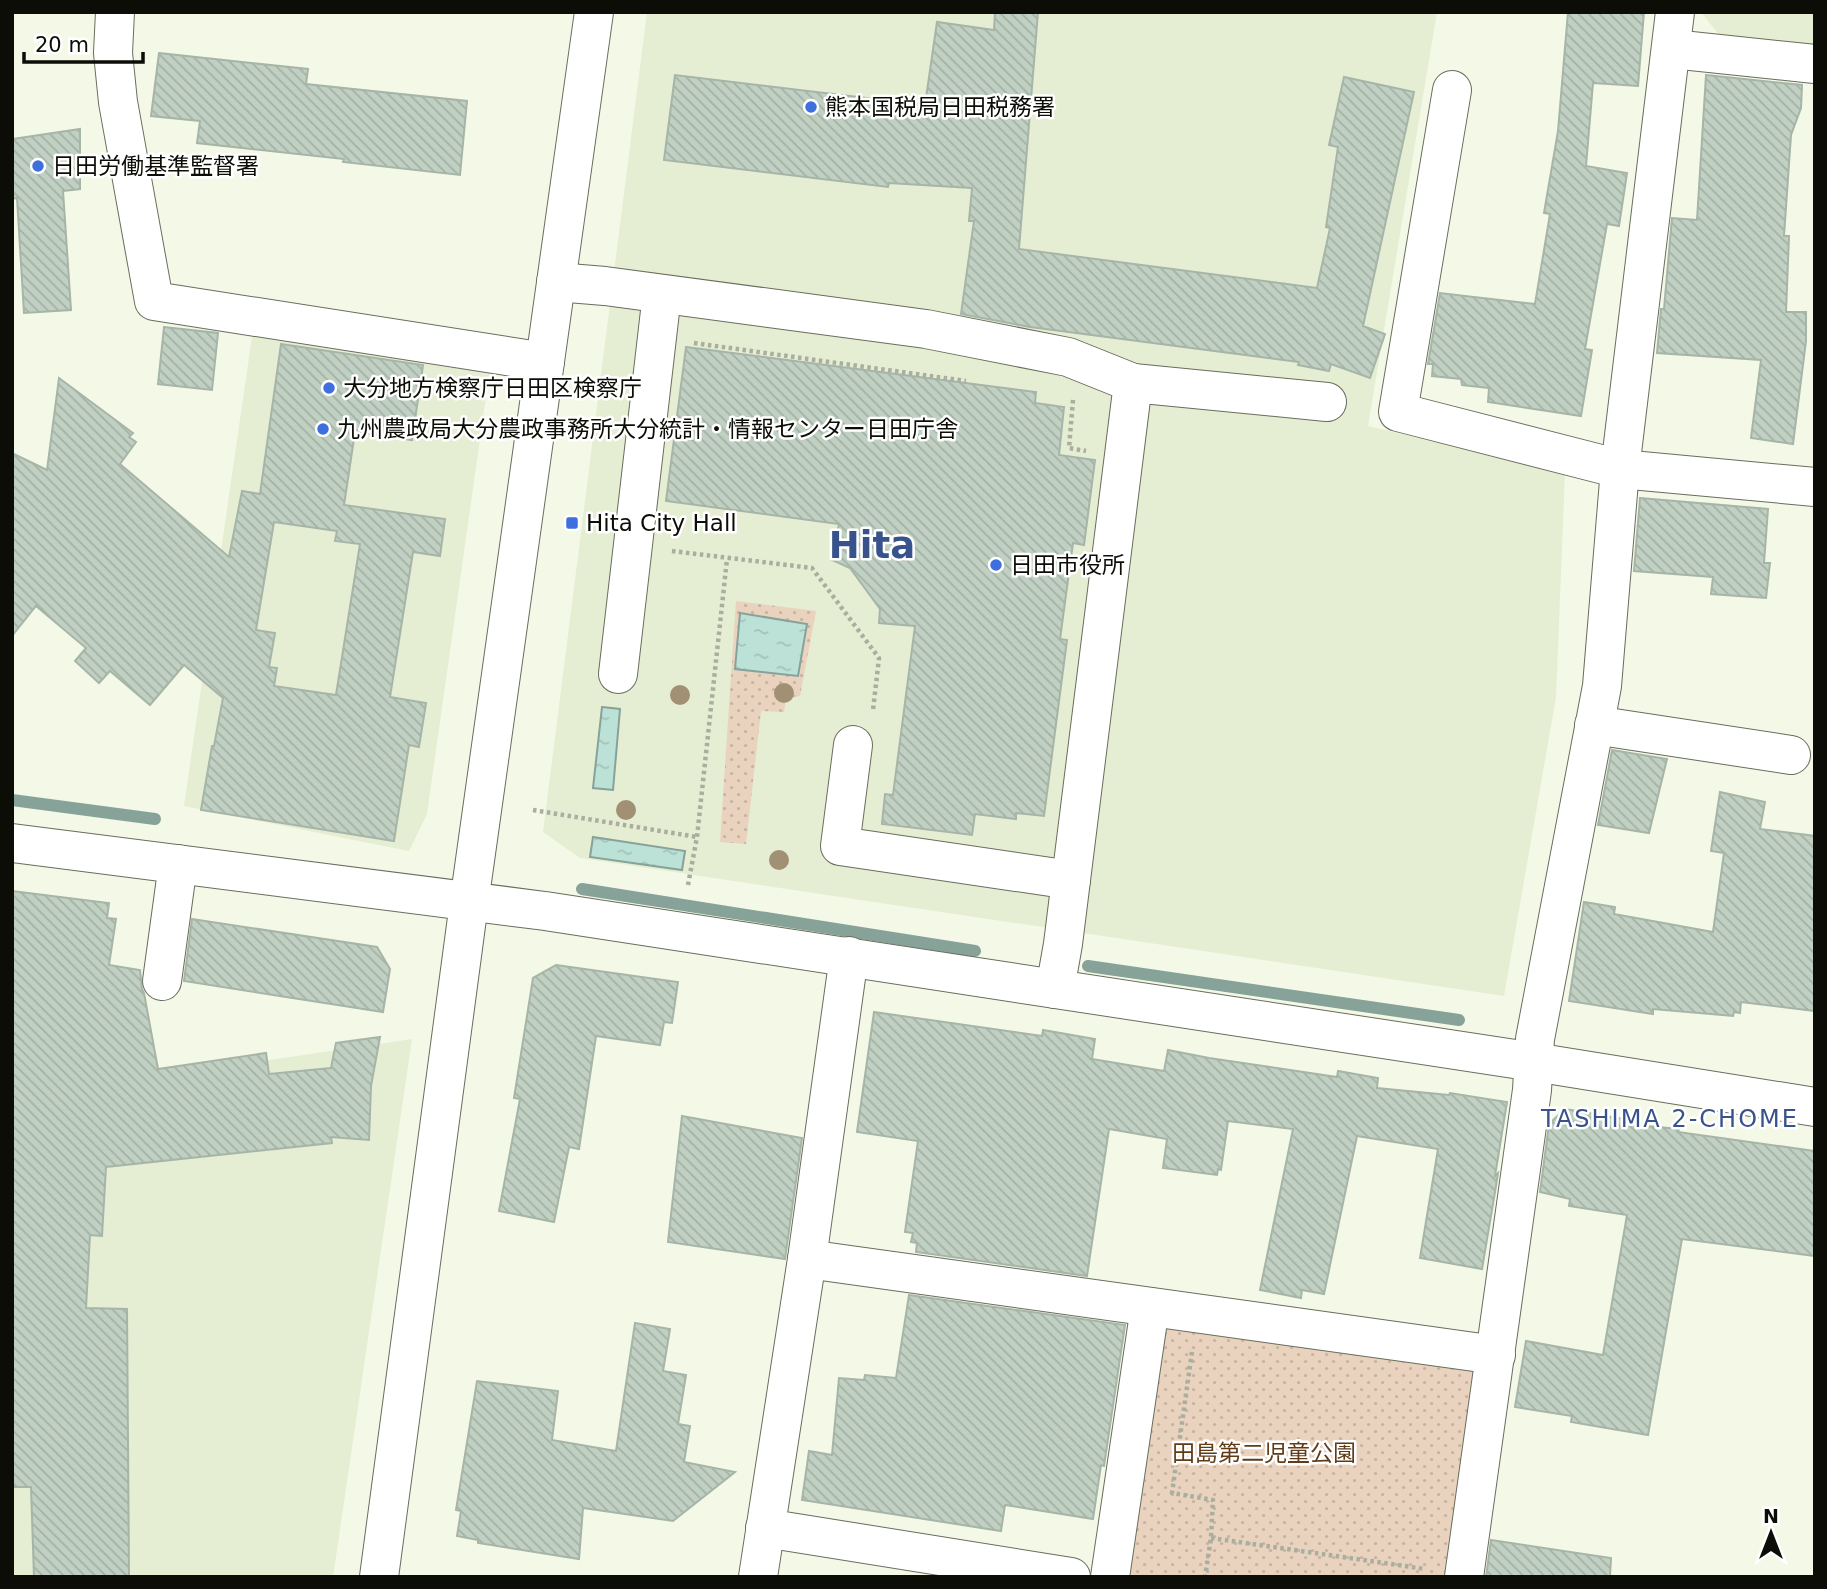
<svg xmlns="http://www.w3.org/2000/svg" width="1827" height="1589" font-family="'DejaVu Sans','Noto Sans JP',sans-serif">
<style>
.built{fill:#e5edd3}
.green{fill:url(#green-dots)}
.water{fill:url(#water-ripples);stroke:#87a299;stroke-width:2}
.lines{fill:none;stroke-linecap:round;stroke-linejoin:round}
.stream{stroke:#87a299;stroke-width:12}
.building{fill:url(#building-back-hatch);stroke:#a6b5a8;stroke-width:2;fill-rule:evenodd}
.minor-casing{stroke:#686d5d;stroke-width:40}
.path{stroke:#a9ae9f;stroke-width:4.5;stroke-dasharray:3.5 3.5;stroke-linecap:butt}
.minor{stroke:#fff;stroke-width:38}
.tree{fill:#a29074}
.poi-dot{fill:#3f6edf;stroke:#fff;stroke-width:2.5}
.labels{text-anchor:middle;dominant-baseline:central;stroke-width:5;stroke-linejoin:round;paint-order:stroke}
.poi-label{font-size:23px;fill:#0c0d07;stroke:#fff;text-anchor:start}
.park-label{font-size:23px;fill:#603b17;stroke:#fff}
.neighbourhood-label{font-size:24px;letter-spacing:2px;fill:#38528b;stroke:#fff}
.town-label{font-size:37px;font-weight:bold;fill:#38528b;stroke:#fff}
</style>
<defs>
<pattern id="green-dots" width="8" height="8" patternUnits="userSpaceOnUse" patternTransform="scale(1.75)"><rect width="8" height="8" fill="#e9d2be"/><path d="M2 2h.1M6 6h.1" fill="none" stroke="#c7b3a2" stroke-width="1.8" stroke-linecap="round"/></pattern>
<pattern id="water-ripples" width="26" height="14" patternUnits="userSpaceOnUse" patternTransform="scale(1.75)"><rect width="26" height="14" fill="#bce2d8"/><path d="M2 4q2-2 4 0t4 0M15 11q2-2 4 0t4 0" fill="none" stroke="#a0c1b8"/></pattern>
<pattern id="building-back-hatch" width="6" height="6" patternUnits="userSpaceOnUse" patternTransform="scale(1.75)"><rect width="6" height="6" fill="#c0d0c2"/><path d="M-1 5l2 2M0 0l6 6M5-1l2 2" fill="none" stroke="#a4b1a5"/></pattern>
</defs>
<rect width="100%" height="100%" fill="#f3f9e6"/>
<!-- built -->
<g class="built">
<path d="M 647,12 L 1437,12 L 1368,426 L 1565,473 L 1556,697 L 1504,996 L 580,858 L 543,832 Z"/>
<path d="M 1701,12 L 1815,12 L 1815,52 L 1723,40 Z"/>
<path d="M 253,330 L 490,368 L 427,814 L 409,851 L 184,806 Z"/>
<path d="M 412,1039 L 333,1577 L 12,1577 L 14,1495 L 12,1494 L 12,1098 Z"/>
</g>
<!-- green -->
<g class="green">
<path d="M 736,601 L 816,611 L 800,696 L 786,698 L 784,712 L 761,711 L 746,844 L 720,842 Z"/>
<path d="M 1160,1314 L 1491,1360 L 1460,1577 L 1123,1577 Z"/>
</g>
<!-- water -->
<g class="water">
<path d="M 740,613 L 807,624 L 798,676 L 735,669 Z"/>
<path d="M 602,707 L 620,709 L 613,790 L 593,788 Z"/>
<path d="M 593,837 L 685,851 L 682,870 L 590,857 Z"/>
</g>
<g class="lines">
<!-- stream -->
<g class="stream">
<path d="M 12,800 L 155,819"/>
<path d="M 582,889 L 975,951"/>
<path d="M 1088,966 L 1459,1020"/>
</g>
</g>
<!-- building -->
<g class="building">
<path d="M 995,12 L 1038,12 L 1019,249 L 1317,288 L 1330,228 L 1326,227 L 1338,147 L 1329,145 L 1344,77 L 1414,92 L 1363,326 L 1385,334 L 1370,378 L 1331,364 L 1329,371 L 1298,365 L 1299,362 L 1030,327 L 961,314 L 974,221 L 969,221 L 972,188 L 889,183 L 888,187 L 664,160 L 675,75 L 925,105 L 937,22 L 994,30 Z"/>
<path d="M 1568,12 L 1644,12 L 1638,86 L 1593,83 L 1586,166 L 1627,173 L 1619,226 L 1607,224 L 1585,349 L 1592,350 L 1581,416 L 1488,402 L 1489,388 L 1462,385 L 1461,379 L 1432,376 L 1433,364 L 1428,364 L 1440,293 L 1535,304 L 1550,214 L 1544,213 L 1558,131 Z"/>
<path d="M 159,53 L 308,69 L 306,84 L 467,101 L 460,175 L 343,162 L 344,159 L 197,143 L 200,121 L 151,116 Z"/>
<path d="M 1706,75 L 1802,85 L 1801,108 L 1791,135 L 1784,236 L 1789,236 L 1786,312 L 1806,312 L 1806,341 L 1793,444 L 1751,438 L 1761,360 L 1657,353 L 1661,309 L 1664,309 L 1672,218 L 1697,220 Z"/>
<path d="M 80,129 L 80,189 L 63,191 L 71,310 L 24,313 L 17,198 L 12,199 L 12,139 Z"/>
<path d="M 164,327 L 218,333 L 212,390 L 158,384 Z"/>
<path d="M 281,344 L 423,365 L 412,440 L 355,432 L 344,505 L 445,519 L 440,556 L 413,552 L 390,697 L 426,703 L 419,747 L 409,745 L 394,841 L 201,810 L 212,746 L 214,746 L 223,698 L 184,665 L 150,705 L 110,671 L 99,683 L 75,661 L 86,648 L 36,606 L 12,636 L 12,453 L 47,470 L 59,378 L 133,433 L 129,437 L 136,442 L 120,464 L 229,557 L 242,491 L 260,494 ZM 274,522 L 337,531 L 335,541 L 360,544 L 336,695 L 274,686 L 277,668 L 269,667 L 275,633 L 256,630 Z"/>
<path d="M 686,347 L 1036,392 L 1035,403 L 1064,407 L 1059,455 L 1095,460 L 1084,545 L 1073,543 L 1060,639 L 1067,640 L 1044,816 L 1016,813 L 1016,819 L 975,814 L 972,835 L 882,824 L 885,794 L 893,795 L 915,626 L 879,623 L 880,609 L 850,568 L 832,560 L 839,524 L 666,501 Z"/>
<path d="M 1640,498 L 1768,509 L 1764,563 L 1770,563 L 1766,598 L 1711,594 L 1713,577 L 1634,571 Z"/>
<path d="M 1612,750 L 1667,759 L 1649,833 L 1598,825 Z"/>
<path d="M 1720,792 L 1765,802 L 1760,829 L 1815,836 L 1815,1011 L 1741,1002 L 1740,1013 L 1734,1012 L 1733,1016 L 1653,1009 L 1653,1014 L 1569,1001 L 1584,902 L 1615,907 L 1614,914 L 1713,932 L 1724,853 L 1711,851 Z"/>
<path d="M 12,891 L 109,903 L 107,918 L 116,919 L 109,965 L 140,970 L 142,989 L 144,993 L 158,1069 L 266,1053 L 269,1074 L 331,1068 L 336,1043 L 380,1037 L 371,1086 L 369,1140 L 331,1137 L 332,1143 L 106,1167 L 102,1236 L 90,1235 L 86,1308 L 127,1309 L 129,1577 L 34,1577 L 31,1487 L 12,1487 Z"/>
<path d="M 192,919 L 377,947 L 390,969 L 383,1012 L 184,981 Z"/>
<path d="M 556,965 L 678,982 L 672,1023 L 664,1022 L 660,1045 L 596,1036 L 579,1149 L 569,1147 L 554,1222 L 499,1211 L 520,1099 L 514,1098 L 533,978 Z"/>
<path d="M 874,1012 L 1042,1036 L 1043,1030 L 1095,1039 L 1092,1059 L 1164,1071 L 1168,1050 L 1209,1058 L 1337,1077 L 1338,1071 L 1378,1078 L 1377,1088 L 1449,1095 L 1450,1093 L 1507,1102 L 1495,1176 L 1498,1173 L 1496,1186 L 1482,1269 L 1420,1258 L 1438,1149 L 1357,1136 L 1324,1294 L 1302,1290 L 1301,1298 L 1260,1290 L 1293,1129 L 1228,1121 L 1221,1170 L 1218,1169 L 1217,1175 L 1163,1168 L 1167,1139 L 1109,1129 L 1087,1276 L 916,1252 L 917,1243 L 911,1242 L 913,1233 L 905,1232 L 918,1141 L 857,1132 Z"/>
<path d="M 1565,1109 L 1636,1121 L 1635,1125 L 1679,1129 L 1678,1132 L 1815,1151 L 1815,1256 L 1682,1239 L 1648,1435 L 1571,1422 L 1572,1416 L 1515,1407 L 1526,1341 L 1603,1355 L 1627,1215 L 1569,1206 L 1570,1199 L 1540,1192 L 1549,1124 Z"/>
<path d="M 682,1116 L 802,1138 L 785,1259 L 668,1242 Z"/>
<path d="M 909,1295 L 1125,1325 L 1104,1466 L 1101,1465 L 1093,1519 L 1005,1505 L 1001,1531 L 802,1500 L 809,1451 L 832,1455 L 839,1378 L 864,1380 L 865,1375 L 896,1378 Z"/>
<path d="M 635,1323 L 670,1329 L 663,1371 L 686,1375 L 678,1424 L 690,1426 L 684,1462 L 735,1472 L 673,1521 L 583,1508 L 579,1559 L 478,1543 L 478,1540 L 457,1536 L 461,1511 L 456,1510 L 477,1381 L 558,1391 L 552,1440 L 616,1451 Z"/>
<path d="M 1491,1540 L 1611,1558 L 1610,1577 L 1486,1577 Z"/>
</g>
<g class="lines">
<!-- minor casing -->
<g class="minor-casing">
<g id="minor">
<path d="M 115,12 L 113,53 L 118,102 L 154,301 L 545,362"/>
<path d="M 1672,49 L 1815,64"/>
<path d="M 1452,90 L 1398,412 L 1620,469 L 1815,487"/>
<path d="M 556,282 L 605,286 L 926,329 L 1068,357 L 1133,383"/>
<path d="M 618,674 L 662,294"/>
<path d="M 1594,725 L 1791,755"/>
<path d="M 853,745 L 840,846 L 1071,880"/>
<path d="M 12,843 L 545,911 L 1534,1062 L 1815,1107"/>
<path d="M 162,981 L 178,864"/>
<path d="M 1055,989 L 1063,944 L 1133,383 L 1327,402"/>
<path d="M 807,1259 L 1496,1355"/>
<path d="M 765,1528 L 1071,1577"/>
<path d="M 379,1577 L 469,903 L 594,12"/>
<path d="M 758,1577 L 807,1259 L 849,956"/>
<path d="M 1110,1577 L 1150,1307"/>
<path d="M 1464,1577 L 1532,1090 L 1535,1039 L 1602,686 L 1620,469 L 1675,12"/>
</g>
</g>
<!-- path -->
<g class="path">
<path d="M 694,343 L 966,381"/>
<path d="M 1073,400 L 1069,448 L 1086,451"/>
<path d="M 672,551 L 812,568 L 879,658 L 873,710"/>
<path d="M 533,810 L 697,837"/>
<path d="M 688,885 L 697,837 L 727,559"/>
<path d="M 1192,1352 L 1172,1493 L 1213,1500 L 1211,1538 L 1205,1577"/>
<path d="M 1211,1538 L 1425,1569"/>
</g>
<!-- minor -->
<use href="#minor" class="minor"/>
</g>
<!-- trees -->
<g class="tree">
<circle cx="784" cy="693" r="10"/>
<circle cx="680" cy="695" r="10"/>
<circle cx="626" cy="810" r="10"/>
<circle cx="779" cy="860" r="10"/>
</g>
<!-- markers -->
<g class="poi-dot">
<circle cx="811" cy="107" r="7"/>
<circle cx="38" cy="166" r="7"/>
<circle cx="329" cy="388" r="7"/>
<circle cx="323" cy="429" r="7"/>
<rect x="565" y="516" width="14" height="14" rx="3.5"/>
<circle cx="996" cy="565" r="7"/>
</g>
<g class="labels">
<!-- poi labels -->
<g class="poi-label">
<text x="825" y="107">熊本国税局日田税務署</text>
<text x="52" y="166">日田労働基準監督署</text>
<text x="343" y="388">大分地方検察庁日田区検察庁</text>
<text x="337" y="429">九州農政局大分農政事務所大分統計・情報センター日田庁舎</text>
<text x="586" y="523">Hita City Hall</text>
<text x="1010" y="565">日田市役所</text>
</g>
<!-- park labels -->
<g class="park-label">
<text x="1264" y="1453">田島第二児童公園</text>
</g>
<!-- neighbourhood labels -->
<g class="neighbourhood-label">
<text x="1670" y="1119">TASHIMA 2-CHOME</text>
</g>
<!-- town labels -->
<g class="town-label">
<text x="872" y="545">Hita</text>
</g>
</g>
<!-- border -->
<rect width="1827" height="1589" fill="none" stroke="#0c0d07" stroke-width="28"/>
<!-- north arrow -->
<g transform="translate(1771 1533)" stroke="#ffffff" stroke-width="5" paint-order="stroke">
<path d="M0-5L12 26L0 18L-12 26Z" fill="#0c0d07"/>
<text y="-10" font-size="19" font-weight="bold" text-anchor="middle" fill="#0c0d07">N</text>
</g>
<!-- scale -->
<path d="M24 52v10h119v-10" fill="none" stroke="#0c0d07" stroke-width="3.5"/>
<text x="35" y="52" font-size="21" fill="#0c0d07" stroke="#ffffff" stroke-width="5" paint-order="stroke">20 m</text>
</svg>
